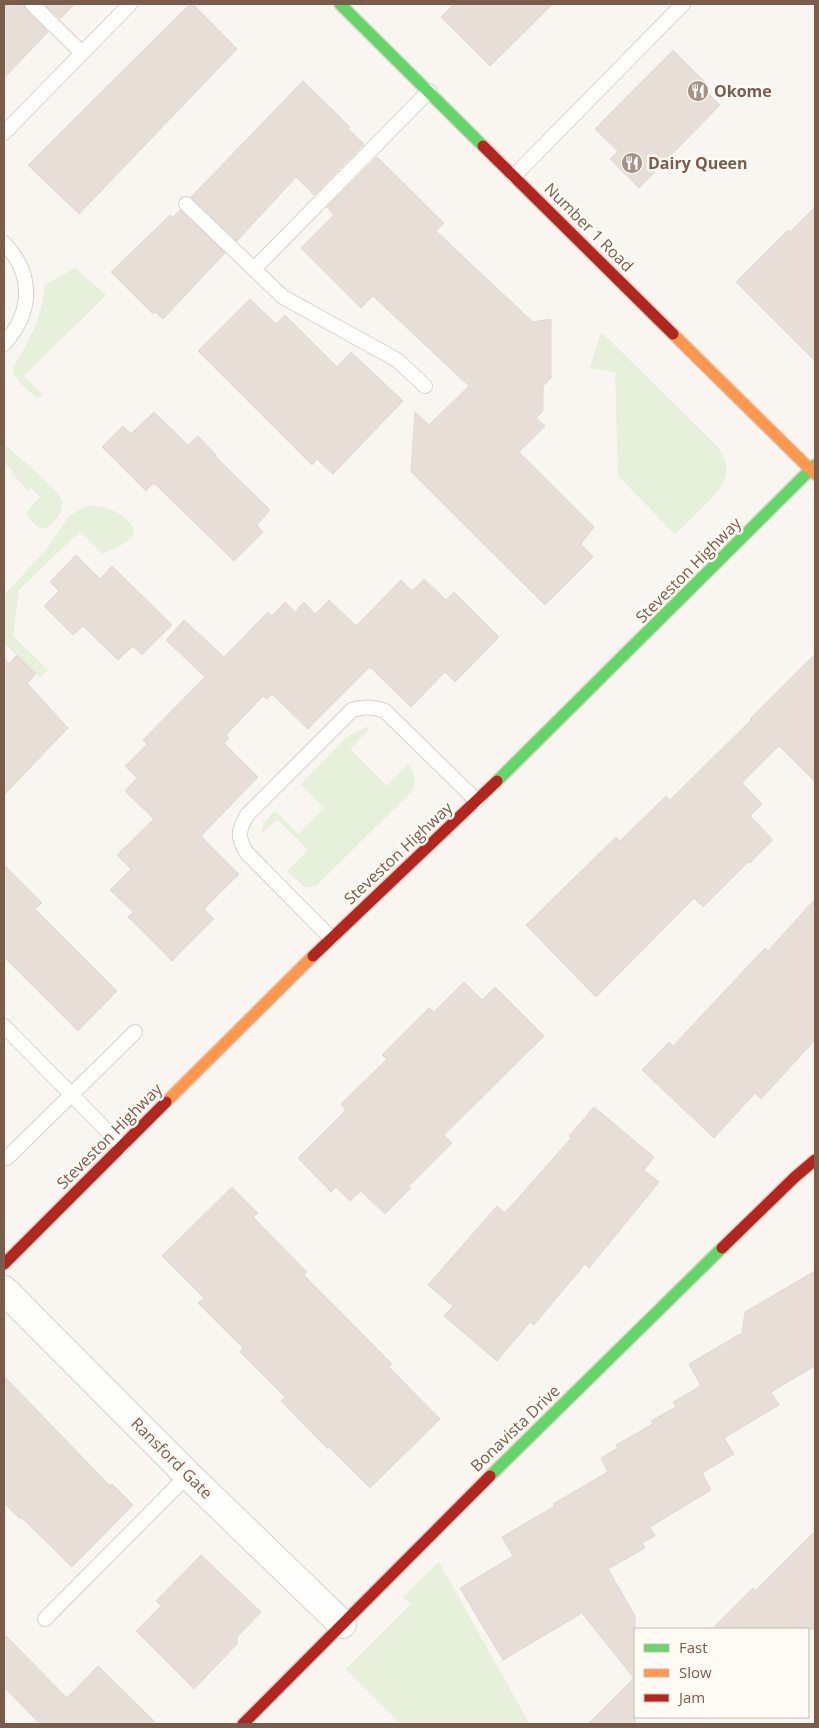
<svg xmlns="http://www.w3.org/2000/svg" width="819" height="1728" font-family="'Open Sans',sans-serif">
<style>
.green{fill:#e7f0db}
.building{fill:#e6ded7;stroke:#e2d8d2}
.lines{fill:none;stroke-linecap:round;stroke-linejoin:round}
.lane-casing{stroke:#d7d1cb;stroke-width:16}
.street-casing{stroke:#d7d1cb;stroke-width:30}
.fast-casing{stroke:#d9d2cb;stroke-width:14}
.slow-casing{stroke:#d9d2cb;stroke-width:14}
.jam-casing{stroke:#d9d2cb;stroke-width:14}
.lane{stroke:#fefefd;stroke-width:14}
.street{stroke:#fefefd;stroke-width:28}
.fast{stroke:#63d668;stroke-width:11}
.slow{stroke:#ff974d;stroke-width:11}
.jam{stroke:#b3261e;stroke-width:11}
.labels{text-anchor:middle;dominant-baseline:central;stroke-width:5;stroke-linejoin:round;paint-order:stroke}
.poi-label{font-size:16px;font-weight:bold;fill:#7a5c4d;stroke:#fffaf3;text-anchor:start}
.street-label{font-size:16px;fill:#7a5c4d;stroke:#fffaf3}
</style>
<rect width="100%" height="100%" fill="#f9f5f0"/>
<!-- green -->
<g class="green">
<path d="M 75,268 L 106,295 L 24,376 L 43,395 L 38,399 C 31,392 17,383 14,373 C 11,365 20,356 24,349 C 36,328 42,309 45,285 Z"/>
<path d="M 601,332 L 717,446 C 736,472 723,487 703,507 C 694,516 685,525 675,534 L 618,476 L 615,372 L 590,368 Z"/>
<path d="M 4,444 C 16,455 58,488 62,501 C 65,513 53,523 45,529 C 35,528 31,521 26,513 L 40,497 L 31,488 L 28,490 L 12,474 L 13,471 L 4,463 Z"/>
<path d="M 88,505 C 105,507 119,510 131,524 C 133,527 135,531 133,535 C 128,544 112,549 103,554 L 80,531 L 19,590 L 13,636 L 48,670 L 40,677 L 6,645 L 4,645 L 4,595 L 46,550 L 69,516 Z"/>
<path d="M 366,727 L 371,727 L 350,749 L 387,786 L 408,764 C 415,774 417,781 411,792 L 315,887 L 305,887 L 287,871 L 308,850 L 277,819 L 262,834 C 261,824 269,817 275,811 L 299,834 L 324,808 L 301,784 L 345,739 L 353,733 Z"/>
<path d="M 439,1562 L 529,1723 L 530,1724 L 401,1724 L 346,1669 L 411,1604 L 403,1597 Z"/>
</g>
<!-- building -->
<g class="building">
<path d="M 4,4 L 23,4 L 26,10 L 48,32 L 4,78 Z"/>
<path d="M 44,4 L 75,4 L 60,19 Z"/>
<path d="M 190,4 L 193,4 L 237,49 L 79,214 L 28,165 Z"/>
<path d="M 454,4 L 553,4 L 490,66 L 441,17 Z"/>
<path d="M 673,50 L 706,83 L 702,87 L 720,105 L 639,188 L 610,159 L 618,151 L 595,129 Z"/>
<path d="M 303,81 L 350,127 L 348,129 L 364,144 L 314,195 L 296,177 L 237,241 L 191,197 Z"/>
<path d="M 377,157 L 444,223 L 436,231 L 533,322 L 551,319 L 551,378 L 543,386 L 543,411 L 536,418 L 545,426 L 519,452 L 594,527 L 581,544 L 593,557 L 545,605 L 411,472 L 415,412 L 429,425 L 469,386 L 373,296 L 361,308 L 301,248 L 334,215 L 327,207 Z"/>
<path d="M 815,207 L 815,361 L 736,282 L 788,230 L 790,232 Z"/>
<path d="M 180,210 L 225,253 L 163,319 L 155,312 L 153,314 L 111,272 L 170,215 L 172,218 Z"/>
<path d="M 250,299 L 276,324 L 285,315 L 337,367 L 351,352 L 403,401 L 333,474 L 317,459 L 312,465 L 198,351 Z"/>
<path d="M 154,412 L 188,445 L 198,436 L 216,455 L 215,456 L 270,510 L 257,525 L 263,532 L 234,561 L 154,483 L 146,491 L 102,447 L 123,426 L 131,434 Z"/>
<path d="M 76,555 L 100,579 L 112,566 L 172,625 L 142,655 L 133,646 L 118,660 L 83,626 L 73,635 L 44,606 L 59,591 L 50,582 Z"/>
<path d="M 424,579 L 446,600 L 454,592 L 499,637 L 455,682 L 445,672 L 411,707 L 370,667 L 308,729 L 272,694 L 267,699 L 263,696 L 226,735 L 229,738 L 224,743 L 258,777 L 201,836 L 239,874 L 204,909 L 214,919 L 172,961 L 128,917 L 133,912 L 110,890 L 131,869 L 117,855 L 154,819 L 125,791 L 137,778 L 125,766 L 147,744 L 143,740 L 205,677 L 166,640 L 184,620 L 224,657 L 268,612 L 272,616 L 285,602 L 295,612 L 304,602 L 315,614 L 329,600 L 356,626 L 401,580 L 412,591 Z"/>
<path d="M 815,654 L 815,782 L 779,746 L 742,783 L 762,804 L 750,816 L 773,840 L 750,863 L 748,862 L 703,907 L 694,898 L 596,997 L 526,925 L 616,837 L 620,841 L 666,796 L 670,800 L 751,720 L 750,719 Z"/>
<path d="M 17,655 L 36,674 L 27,683 L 68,728 L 4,795 L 4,658 L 9,664 Z"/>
<path d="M 4,865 L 42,903 L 35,909 L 117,991 L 78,1031 L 4,957 Z"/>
<path d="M 815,899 L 815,1040 L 761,1099 L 755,1093 L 714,1138 L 642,1070 L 669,1042 L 673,1046 L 765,948 L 768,951 Z"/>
<path d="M 464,982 L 482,1000 L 495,987 L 544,1036 L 444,1135 L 452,1143 L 409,1186 L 411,1188 L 385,1214 L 361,1191 L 350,1201 L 336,1187 L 331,1192 L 298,1158 L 346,1110 L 341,1104 L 387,1059 L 382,1055 L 429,1008 L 434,1012 Z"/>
<path d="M 594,1107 L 654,1157 L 644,1170 L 659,1182 L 589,1268 L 585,1264 L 534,1325 L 530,1322 L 497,1361 L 444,1316 L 453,1306 L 428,1285 L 497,1206 L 505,1213 L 571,1138 L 569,1136 Z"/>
<path d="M 232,1187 L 258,1213 L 253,1217 L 307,1272 L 304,1275 L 392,1364 L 389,1367 L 440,1419 L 370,1488 L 329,1447 L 328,1449 L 281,1401 L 285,1397 L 240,1352 L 243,1348 L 198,1303 L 204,1298 L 162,1256 Z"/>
<path d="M 815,1271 L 815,1366 L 771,1392 L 779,1405 L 724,1438 L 734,1454 L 702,1473 L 711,1490 L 650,1527 L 655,1536 L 642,1543 L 645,1548 L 608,1569 L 635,1616 L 635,1724 L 588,1724 L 634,1678 L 582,1613 L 503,1660 L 460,1588 L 513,1556 L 502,1537 L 555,1506 L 553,1504 L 608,1472 L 601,1458 L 618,1448 L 616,1445 L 653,1424 L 651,1421 L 676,1407 L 673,1402 L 701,1386 L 689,1364 L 742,1333 L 745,1312 Z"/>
<path d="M 4,1376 L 110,1486 L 112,1484 L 133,1505 L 72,1567 L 22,1518 L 20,1519 L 4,1503 Z"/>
<path d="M 815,1531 L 815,1629 L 712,1629 L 753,1588 L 755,1591 Z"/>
<path d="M 201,1555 L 261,1612 L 237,1637 L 237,1644 L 194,1689 L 136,1631 L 161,1606 L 156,1601 Z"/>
<path d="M 4,1634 L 67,1698 L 98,1666 L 157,1724 L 40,1724 L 4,1687 Z"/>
</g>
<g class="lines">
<!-- lane casing -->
<g class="lane-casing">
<g id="lane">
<path d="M 32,4 L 82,53"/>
<path d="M 4,133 L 130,4"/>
<path d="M 514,176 L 683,4"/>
<path d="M 186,204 L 283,297 L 397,360 L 425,386"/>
<path d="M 4,243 C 34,274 33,312 4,344"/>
<path d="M 254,269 L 429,91"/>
<path d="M 331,938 L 246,852 C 237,835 238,832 247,815 L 352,710 C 365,706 373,707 385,711 L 477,801"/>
<path d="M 4,1026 L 122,1146"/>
<path d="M 7,1158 L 135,1032"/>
<path d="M 45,1619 L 188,1475"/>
</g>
</g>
<!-- street casing -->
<g class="street-casing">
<path id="street" d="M 4,1290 L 188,1475 L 342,1624"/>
</g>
<!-- fast casing -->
<g class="fast-casing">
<g id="fast">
<path d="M 340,4 L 483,146"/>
<path d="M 497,781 L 815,465"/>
<path d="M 490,1476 L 722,1248"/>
</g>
</g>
<!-- slow casing -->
<g class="slow-casing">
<g id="slow">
<path d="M 673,334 L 815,474"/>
<path d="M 166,1102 L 313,956"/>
</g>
</g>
<!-- jam casing -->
<g class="jam-casing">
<g id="jam">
<path d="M 483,146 L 673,334"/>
<path d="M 313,956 L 497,781"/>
<path d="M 722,1248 L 795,1177 L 815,1160"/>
<path d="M 4,1264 L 166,1102"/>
<path d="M 243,1724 L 490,1476"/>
</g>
</g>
<!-- lane -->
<use href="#lane" class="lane"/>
<!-- street -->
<use href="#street" class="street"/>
<!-- fast -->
<use href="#fast" class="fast"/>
<!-- slow -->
<use href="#slow" class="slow"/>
<!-- jam -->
<use href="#jam" class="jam"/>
</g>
<!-- icons -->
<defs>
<g id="restaurant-disc" transform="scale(1.125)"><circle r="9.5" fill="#a69286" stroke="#fffaf3"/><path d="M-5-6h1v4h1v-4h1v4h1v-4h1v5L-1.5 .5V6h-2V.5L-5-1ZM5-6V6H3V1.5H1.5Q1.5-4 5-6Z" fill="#fff"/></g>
</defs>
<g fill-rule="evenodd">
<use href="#restaurant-disc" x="698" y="91"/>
<use href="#restaurant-disc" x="632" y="163"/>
</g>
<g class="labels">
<!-- poi labels -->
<g class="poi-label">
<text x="714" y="91">Okome</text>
<text x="648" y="163">Dairy Queen</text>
</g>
<!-- street labels -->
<g class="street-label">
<text transform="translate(589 227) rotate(45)">Number 1 Road</text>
<text transform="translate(688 570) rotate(-45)">Steveston Highway</text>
<text transform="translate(398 853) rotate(-43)">Steveston Highway</text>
<text transform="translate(109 1136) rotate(-45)">Steveston Highway</text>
<text transform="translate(515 1428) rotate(-44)">Bonavista Drive</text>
<text transform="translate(172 1458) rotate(45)">Ransford Gate</text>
</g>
</g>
<!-- border -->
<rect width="819" height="1728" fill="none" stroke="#7a5c4d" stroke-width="10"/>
<!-- legend -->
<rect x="634" y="1628" width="175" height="90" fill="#fffaf3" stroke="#cabbb1"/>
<rect x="644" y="1644" width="25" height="8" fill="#63d668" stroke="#cabbb1"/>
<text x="679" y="1653" font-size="15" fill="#7a5c4d">Fast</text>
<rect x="644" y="1669" width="25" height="8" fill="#ff974d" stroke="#cabbb1"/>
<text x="679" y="1678" font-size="15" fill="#7a5c4d">Slow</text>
<rect x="644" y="1694" width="25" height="8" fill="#b3261e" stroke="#cabbb1"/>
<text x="679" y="1703" font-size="15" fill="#7a5c4d">Jam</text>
</svg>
